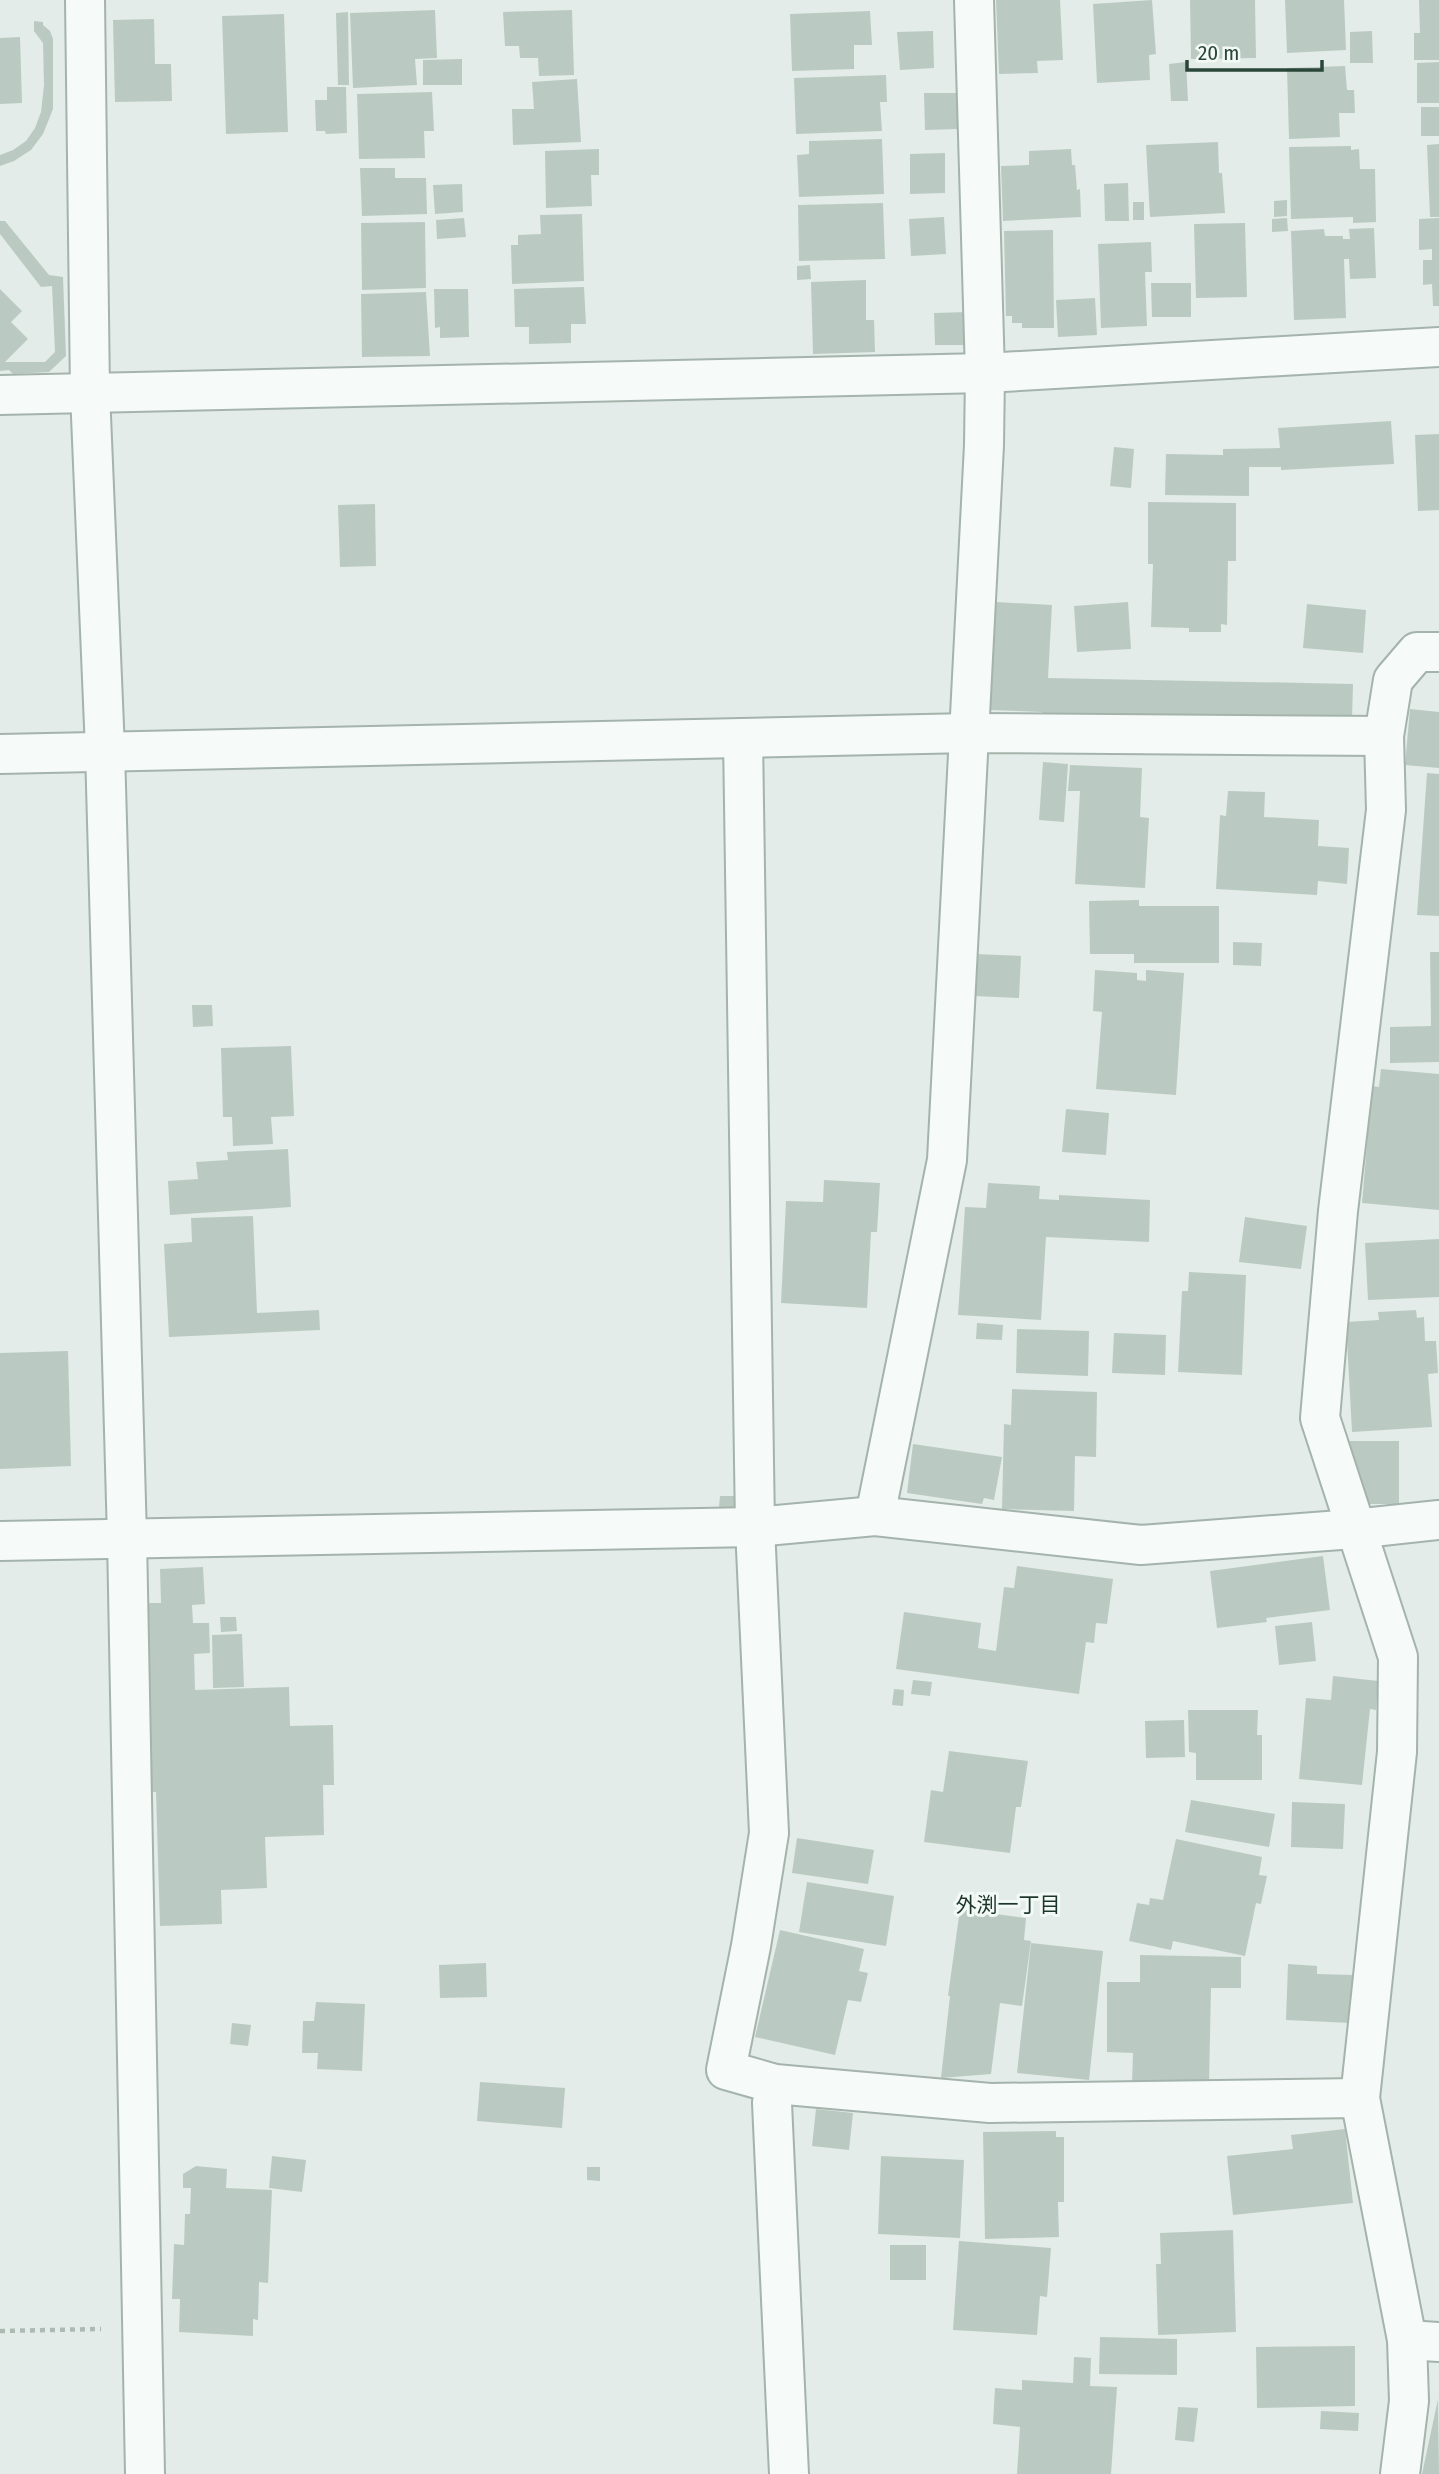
<svg xmlns="http://www.w3.org/2000/svg" width="1439" height="2474" font-family="'Fira Sans Condensed','Noto Sans JP',sans-serif">
<style>
.building{fill:#bacac2}
.lines{fill:none;stroke-linecap:round;stroke-linejoin:round}
.minor-casing{stroke:#a4b3ac;stroke-width:42}
.path{stroke:#adb9b3;stroke-width:4.5;stroke-dasharray:5 5;stroke-linecap:butt}
.minor{stroke:#f6faf8;stroke-width:38}
.labels{text-anchor:middle;dominant-baseline:central;stroke-width:6;stroke-linejoin:round;paint-order:stroke}
.neighbourhood-label{font-size:21px;fill:#1c362b;stroke:#f3f9f6}
</style>
<rect width="100%" height="100%" fill="#e3ece8"/>
<!-- building -->
<g class="building">
<path d="M 996,0 L 1060,0 L 1063,60 L 1037,61 L 1038,73 L 999,74 Z"/>
<path d="M 1152,0 L 1156,54 L 1149,55 L 1150,80 L 1097,83 L 1093,4 Z"/>
<path d="M 1190,0 L 1255,0 L 1256,58 L 1191,59 Z"/>
<path d="M 1285,0 L 1344,0 L 1346,50 L 1287,53 Z"/>
<path d="M 1419,0 L 1439,0 L 1439,60 L 1414,60 L 1414,33 L 1420,33 Z"/>
<path d="M 435,10 L 437,58 L 415,59 L 417,85 L 353,88 L 350,13 Z"/>
<path d="M 572,10 L 574,75 L 539,76 L 538,58 L 520,58 L 519,46 L 505,46 L 503,12 Z"/>
<path d="M 870,11 L 872,45 L 854,45 L 854,69 L 792,71 L 790,14 Z"/>
<path d="M 348,12 L 349,85 L 338,85 L 336,13 Z"/>
<path d="M 284,14 L 288,132 L 226,134 L 222,16 Z"/>
<path d="M 154,19 L 155,64 L 171,64 L 172,101 L 115,102 L 113,20 Z"/>
<path d="M 34,21 L 43,22 L 43,25 L 50,31 L 53,39 L 53,109 L 43,134 L 31,150 L 14,161 L 0,166 L 0,155 L 13,150 L 26,141 L 35,128 L 41,112 L 44,85 L 43,43 L 34,31 Z"/>
<path d="M 933,31 L 934,68 L 900,70 L 897,32 Z"/>
<path d="M 1372,31 L 1373,63 L 1350,63 L 1350,32 Z"/>
<path d="M 20,37 L 22,103 L 0,104 L 0,38 Z"/>
<path d="M 462,59 L 462,85 L 423,85 L 423,60 Z"/>
<path d="M 1186,62 L 1188,101 L 1171,101 L 1169,64 Z"/>
<path d="M 1439,62 L 1439,103 L 1417,103 L 1417,63 Z"/>
<path d="M 1345,66 L 1347,90 L 1354,90 L 1355,113 L 1339,113 L 1340,137 L 1289,139 L 1287,68 Z"/>
<path d="M 886,75 L 887,102 L 880,102 L 882,131 L 796,134 L 794,78 Z"/>
<path d="M 577,79 L 581,142 L 513,145 L 512,109 L 534,109 L 532,82 Z"/>
<path d="M 327,87 L 346,87 L 347,133 L 326,134 L 325,131 L 316,131 L 315,100 L 327,100 Z"/>
<path d="M 432,92 L 434,131 L 424,131 L 425,158 L 359,159 L 357,94 Z"/>
<path d="M 924,93 L 958,93 L 958,129 L 925,130 Z"/>
<rect x="1421" y="107" width="18" height="29"/>
<path d="M 882,139 L 884,194 L 799,197 L 797,155 L 809,154 L 809,141 Z"/>
<path d="M 1218,142 L 1219,173 L 1222,173 L 1225,213 L 1150,217 L 1146,145 Z"/>
<path d="M 1439,144 L 1439,217 L 1430,217 L 1427,145 Z"/>
<path d="M 1351,146 L 1351,150 L 1359,149 L 1360,169 L 1375,169 L 1376,222 L 1353,223 L 1353,217 L 1291,219 L 1289,147 Z"/>
<path d="M 599,149 L 599,175 L 591,175 L 592,206 L 546,208 L 545,151 Z"/>
<path d="M 1071,149 L 1072,165 L 1075,165 L 1077,190 L 1080,189 L 1081,217 L 1003,221 L 1001,166 L 1029,165 L 1029,151 Z"/>
<path d="M 945,153 L 945,193 L 910,194 L 910,154 Z"/>
<path d="M 360,168 L 395,168 L 395,178 L 426,178 L 427,214 L 362,216 Z"/>
<path d="M 1128,183 L 1129,221 L 1105,221 L 1104,184 Z"/>
<path d="M 462,184 L 463,212 L 435,214 L 433,185 Z"/>
<path d="M 1287,200 L 1287,216 L 1274,217 L 1274,201 Z"/>
<rect x="1133" y="202" width="11" height="18"/>
<path d="M 883,203 L 885,259 L 799,261 L 798,205 Z"/>
<path d="M 582,214 L 584,281 L 512,284 L 511,245 L 518,245 L 518,235 L 541,234 L 540,215 Z"/>
<path d="M 944,217 L 946,254 L 911,256 L 909,219 Z"/>
<path d="M 464,218 L 466,237 L 437,239 L 436,220 Z"/>
<path d="M 1287,218 L 1288,231 L 1272,232 L 1272,219 Z"/>
<path d="M 1439,218 L 1439,306 L 1433,306 L 1432,284 L 1423,285 L 1423,260 L 1432,260 L 1432,249 L 1419,250 L 1419,219 Z"/>
<path d="M 0,221 L 5,221 L 49,275 L 63,277 L 66,356 L 49,372 L 13,374 L 9,370 L 0,371 L 0,289 L 22,311 L 11,322 L 28,339 L 5,362 L 45,362 L 55,352 L 52,286 L 41,287 L 0,234 Z"/>
<path d="M 425,222 L 426,288 L 362,290 L 361,223 Z"/>
<path d="M 1245,223 L 1247,297 L 1196,298 L 1194,224 Z"/>
<path d="M 1374,228 L 1376,278 L 1350,279 L 1349,259 L 1344,259 L 1346,318 L 1294,320 L 1291,231 L 1324,229 L 1325,236 L 1343,236 L 1343,239 L 1350,239 L 1349,229 Z"/>
<path d="M 1053,230 L 1054,328 L 1022,328 L 1022,323 L 1012,323 L 1012,316 L 1006,316 L 1004,231 Z"/>
<path d="M 1151,242 L 1152,272 L 1145,272 L 1147,326 L 1101,328 L 1098,244 Z"/>
<path d="M 810,265 L 811,279 L 797,280 L 797,266 Z"/>
<path d="M 866,280 L 866,320 L 874,320 L 875,352 L 813,354 L 811,282 Z"/>
<path d="M 1151,283 L 1191,283 L 1191,317 L 1152,317 Z"/>
<path d="M 584,287 L 586,324 L 571,324 L 571,343 L 529,344 L 529,327 L 515,327 L 514,289 Z"/>
<path d="M 434,289 L 468,289 L 469,337 L 440,338 L 440,327 L 435,328 Z"/>
<path d="M 426,292 L 430,356 L 362,357 L 361,294 Z"/>
<path d="M 1095,298 L 1097,335 L 1058,337 L 1056,300 Z"/>
<path d="M 968,312 L 969,345 L 935,345 L 934,313 Z"/>
<path d="M 1391,421 L 1394,464 L 1281,470 L 1281,467 L 1249,467 L 1249,496 L 1165,495 L 1166,454 L 1223,455 L 1223,449 L 1280,448 L 1278,428 Z"/>
<path d="M 1439,434 L 1439,510 L 1418,511 L 1415,435 Z"/>
<path d="M 1114,447 L 1134,449 L 1131,488 L 1110,486 Z"/>
<path d="M 1148,502 L 1236,503 L 1236,561 L 1228,561 L 1227,625 L 1221,624 L 1221,632 L 1189,632 L 1189,628 L 1151,627 L 1153,564 L 1148,564 Z"/>
<path d="M 375,504 L 376,566 L 340,567 L 338,505 Z"/>
<path d="M 996,602 L 1052,605 L 1048,678 L 1353,684 L 1352,719 L 1042,716 L 1042,712 L 990,710 Z"/>
<path d="M 1128,602 L 1131,649 L 1077,652 L 1074,606 Z"/>
<path d="M 1307,604 L 1366,610 L 1363,653 L 1303,648 Z"/>
<path d="M 1410,709 L 1439,712 L 1439,768 L 1405,765 Z"/>
<path d="M 1043,762 L 1068,764 L 1064,822 L 1039,820 Z"/>
<path d="M 1070,765 L 1142,768 L 1140,817 L 1149,818 L 1145,888 L 1075,884 L 1080,791 L 1068,791 Z"/>
<path d="M 1427,773 L 1439,774 L 1439,916 L 1417,915 Z"/>
<path d="M 1228,791 L 1265,792 L 1264,817 L 1319,820 L 1318,846 L 1349,848 L 1347,884 L 1318,881 L 1317,895 L 1216,889 L 1220,815 L 1226,816 Z"/>
<path d="M 1139,900 L 1139,906 L 1219,906 L 1219,963 L 1134,963 L 1134,954 L 1090,954 L 1089,901 Z"/>
<path d="M 1233,942 L 1262,943 L 1261,966 L 1233,965 Z"/>
<path d="M 1430,952 L 1439,952 L 1439,1062 L 1390,1063 L 1390,1027 L 1431,1026 Z"/>
<path d="M 975,954 L 1021,956 L 1019,998 L 974,996 Z"/>
<path d="M 1095,970 L 1137,973 L 1137,980 L 1146,981 L 1146,970 L 1184,973 L 1176,1095 L 1096,1089 L 1102,1012 L 1093,1011 Z"/>
<path d="M 192,1005 L 212,1005 L 213,1026 L 193,1027 Z"/>
<path d="M 291,1046 L 294,1116 L 271,1117 L 273,1144 L 233,1146 L 232,1117 L 223,1117 L 221,1048 Z"/>
<path d="M 1381,1069 L 1439,1074 L 1439,1210 L 1362,1203 L 1372,1086 L 1379,1087 Z"/>
<path d="M 1066,1109 L 1109,1113 L 1106,1155 L 1062,1152 Z"/>
<path d="M 288,1149 L 291,1207 L 170,1215 L 168,1181 L 198,1179 L 196,1162 L 228,1160 L 227,1152 Z"/>
<path d="M 824,1180 L 880,1183 L 877,1232 L 871,1232 L 867,1308 L 781,1303 L 786,1201 L 823,1202 Z"/>
<path d="M 988,1183 L 1040,1186 L 1039,1199 L 1059,1200 L 1059,1195 L 1150,1200 L 1149,1242 L 1046,1237 L 1041,1320 L 958,1315 L 965,1207 L 986,1208 Z"/>
<path d="M 253,1216 L 257,1313 L 319,1310 L 320,1330 L 169,1337 L 164,1244 L 192,1242 L 191,1218 Z"/>
<path d="M 1245,1217 L 1307,1226 L 1301,1269 L 1239,1262 Z"/>
<path d="M 1439,1239 L 1439,1297 L 1368,1300 L 1365,1243 Z"/>
<path d="M 1189,1272 L 1246,1275 L 1242,1375 L 1178,1372 L 1182,1291 L 1188,1291 Z"/>
<path d="M 1416,1310 L 1417,1318 L 1424,1317 L 1425,1341 L 1436,1341 L 1438,1373 L 1428,1374 L 1432,1427 L 1352,1432 L 1346,1322 L 1379,1320 L 1378,1312 Z"/>
<path d="M 977,1323 L 1003,1325 L 1002,1340 L 976,1339 Z"/>
<path d="M 1017,1329 L 1089,1331 L 1088,1376 L 1016,1373 Z"/>
<path d="M 1114,1333 L 1166,1335 L 1165,1375 L 1112,1373 Z"/>
<path d="M 68,1351 L 71,1466 L 0,1469 L 0,1353 Z"/>
<path d="M 1012,1389 L 1097,1392 L 1096,1457 L 1075,1456 L 1074,1511 L 1002,1509 L 1004,1424 L 1011,1425 Z"/>
<path d="M 1349,1441 L 1399,1441 L 1399,1504 L 1361,1504 L 1362,1481 L 1348,1481 Z"/>
<path d="M 913,1444 L 1002,1457 L 994,1500 L 984,1498 L 982,1504 L 907,1493 Z"/>
<path d="M 720,1496 L 734,1496 L 734,1507 L 719,1507 Z"/>
<path d="M 1323,1556 L 1330,1610 L 1266,1618 L 1267,1622 L 1217,1628 L 1210,1571 Z"/>
<path d="M 1017,1566 L 1113,1579 L 1107,1624 L 1096,1623 L 1094,1643 L 1086,1642 L 1079,1694 L 896,1669 L 904,1612 L 981,1623 L 978,1648 L 996,1651 L 1004,1587 L 1014,1588 Z"/>
<path d="M 203,1567 L 205,1604 L 192,1605 L 193,1623 L 209,1623 L 210,1653 L 194,1654 L 195,1690 L 289,1687 L 290,1726 L 333,1725 L 334,1785 L 323,1785 L 324,1835 L 265,1837 L 267,1888 L 221,1890 L 222,1924 L 160,1926 L 156,1792 L 151,1792 L 146,1603 L 161,1603 L 160,1569 Z"/>
<path d="M 220,1617 L 236,1617 L 237,1631 L 221,1632 Z"/>
<path d="M 1312,1622 L 1316,1661 L 1279,1665 L 1275,1626 Z"/>
<path d="M 242,1634 L 244,1687 L 213,1688 L 212,1635 Z"/>
<path d="M 1333,1676 L 1378,1681 L 1376,1710 L 1370,1709 L 1362,1785 L 1299,1779 L 1306,1698 L 1331,1700 Z"/>
<path d="M 913,1680 L 932,1682 L 930,1696 L 911,1694 Z"/>
<path d="M 894,1689 L 904,1690 L 903,1706 L 892,1705 Z"/>
<path d="M 1188,1710 L 1258,1710 L 1257,1735 L 1262,1735 L 1262,1780 L 1196,1780 L 1196,1753 L 1189,1752 Z"/>
<path d="M 1184,1720 L 1185,1757 L 1146,1758 L 1145,1721 Z"/>
<path d="M 949,1751 L 1028,1761 L 1021,1807 L 1016,1807 L 1010,1853 L 924,1842 L 931,1790 L 943,1792 Z"/>
<path d="M 1191,1800 L 1275,1814 L 1269,1847 L 1185,1832 Z"/>
<path d="M 1292,1802 L 1345,1804 L 1343,1849 L 1291,1847 Z"/>
<path d="M 797,1838 L 874,1850 L 868,1884 L 792,1873 Z"/>
<path d="M 1176,1839 L 1262,1857 L 1259,1875 L 1267,1876 L 1261,1904 L 1256,1903 L 1245,1956 L 1173,1941 L 1171,1950 L 1129,1941 L 1137,1903 L 1149,1905 L 1150,1898 L 1163,1900 Z"/>
<path d="M 807,1882 L 894,1896 L 886,1946 L 799,1932 Z"/>
<path d="M 960,1909 L 1026,1918 L 1024,1940 L 1031,1941 L 1022,2006 L 1000,2003 L 991,2074 L 941,2078 L 950,1996 L 948,1996 Z"/>
<path d="M 780,1930 L 864,1949 L 859,1971 L 868,1973 L 861,2002 L 848,2000 L 835,2055 L 755,2037 Z"/>
<path d="M 1031,1943 L 1103,1951 L 1089,2080 L 1017,2073 Z"/>
<path d="M 1140,1955 L 1241,1957 L 1241,1988 L 1211,1988 L 1209,2085 L 1132,2084 L 1133,2053 L 1107,2052 L 1107,1982 L 1140,1982 Z"/>
<path d="M 486,1963 L 487,1997 L 440,1998 L 439,1965 Z"/>
<path d="M 1288,1964 L 1317,1966 L 1317,1974 L 1354,1975 L 1351,2023 L 1286,2020 Z"/>
<path d="M 316,2002 L 365,2004 L 362,2071 L 317,2069 L 318,2053 L 302,2053 L 303,2021 L 314,2021 Z"/>
<path d="M 232,2023 L 251,2025 L 248,2046 L 230,2044 Z"/>
<path d="M 480,2082 L 565,2088 L 562,2128 L 477,2121 Z"/>
<path d="M 816,2109 L 853,2113 L 849,2150 L 812,2146 Z"/>
<path d="M 1345,2129 L 1353,2203 L 1233,2215 L 1227,2156 L 1293,2149 L 1291,2135 Z"/>
<path d="M 1056,2131 L 1056,2137 L 1064,2137 L 1064,2202 L 1058,2202 L 1059,2237 L 985,2239 L 983,2132 Z"/>
<path d="M 272,2156 L 306,2160 L 302,2192 L 269,2188 Z"/>
<path d="M 881,2156 L 964,2160 L 960,2238 L 878,2234 Z"/>
<path d="M 196,2166 L 227,2169 L 226,2188 L 272,2190 L 268,2283 L 259,2282 L 258,2320 L 253,2319 L 253,2336 L 179,2332 L 180,2299 L 172,2299 L 174,2244 L 184,2245 L 185,2214 L 190,2214 L 191,2188 L 183,2188 L 183,2174 Z"/>
<path d="M 587,2167 L 600,2167 L 600,2181 L 587,2180 Z"/>
<path d="M 1233,2230 L 1236,2332 L 1158,2335 L 1156,2264 L 1161,2264 L 1160,2233 Z"/>
<path d="M 959,2241 L 1051,2248 L 1047,2297 L 1040,2296 L 1037,2335 L 953,2330 Z"/>
<rect x="890" y="2245" width="36" height="35"/>
<path d="M 1100,2337 L 1177,2339 L 1177,2375 L 1099,2374 Z"/>
<path d="M 1355,2346 L 1355,2406 L 1257,2408 L 1256,2347 Z"/>
<path d="M 1074,2357 L 1091,2358 L 1090,2386 L 1117,2387 L 1111,2474 L 1017,2474 L 1020,2427 L 993,2424 L 995,2388 L 1022,2390 L 1022,2380 L 1073,2383 Z"/>
<path d="M 1438,2399 L 1439,2474 L 1422,2474 Z"/>
<path d="M 1178,2407 L 1198,2408 L 1194,2442 L 1175,2440 Z"/>
<path d="M 1321,2411 L 1359,2413 L 1358,2431 L 1320,2429 Z"/>
</g>
<g class="lines">
<!-- minor casing -->
<g class="minor-casing">
<g id="minor">
<path d="M 85,0 L 90,392 L 105,750 L 127,1538 L 145,2474"/>
<path d="M 0,395 L 985,373 L 1439,347"/>
<path d="M 743,738 L 755,1527 L 769,1833 L 751,1946 L 726,2070 L 775,2084 L 990,2103 L 1360,2098"/>
<path d="M 0,754 L 970,733 L 1384,736"/>
<path d="M 875,1516 L 947,1160 L 984,445 L 985,373 L 974,0"/>
<path d="M 0,1541 L 755,1527 L 875,1516 L 1141,1545 L 1354,1529 L 1439,1520"/>
<path d="M 775,2084 L 772,2103 L 789,2474"/>
<path d="M 1407,2340 L 1439,2342"/>
<path d="M 1400,2474 L 1409,2401 L 1407,2340 L 1360,2098 L 1397,1752 L 1398,1657 L 1320,1418 L 1338,1211 L 1386,810 L 1384,736 L 1393,680 L 1417,652 L 1439,652"/>
</g>
</g>
<!-- path -->
<path class="path" d="M 0,2331 L 101,2329"/>
<!-- minor -->
<use href="#minor" class="minor"/>
</g>
<g class="labels">
<!-- neighbourhood labels -->
<g class="neighbourhood-label">
<text x="1008" y="1905">外渕一丁目</text>
</g>
</g>
<!-- scale -->
<path d="M1187 60v10h135v-10" fill="none" stroke="#2a4539" stroke-width="3.5"/>
<text x="1198" y="60" font-size="21" fill="#2a4539" stroke="#f3f9f6" stroke-width="5" paint-order="stroke">20 m</text>
</svg>
